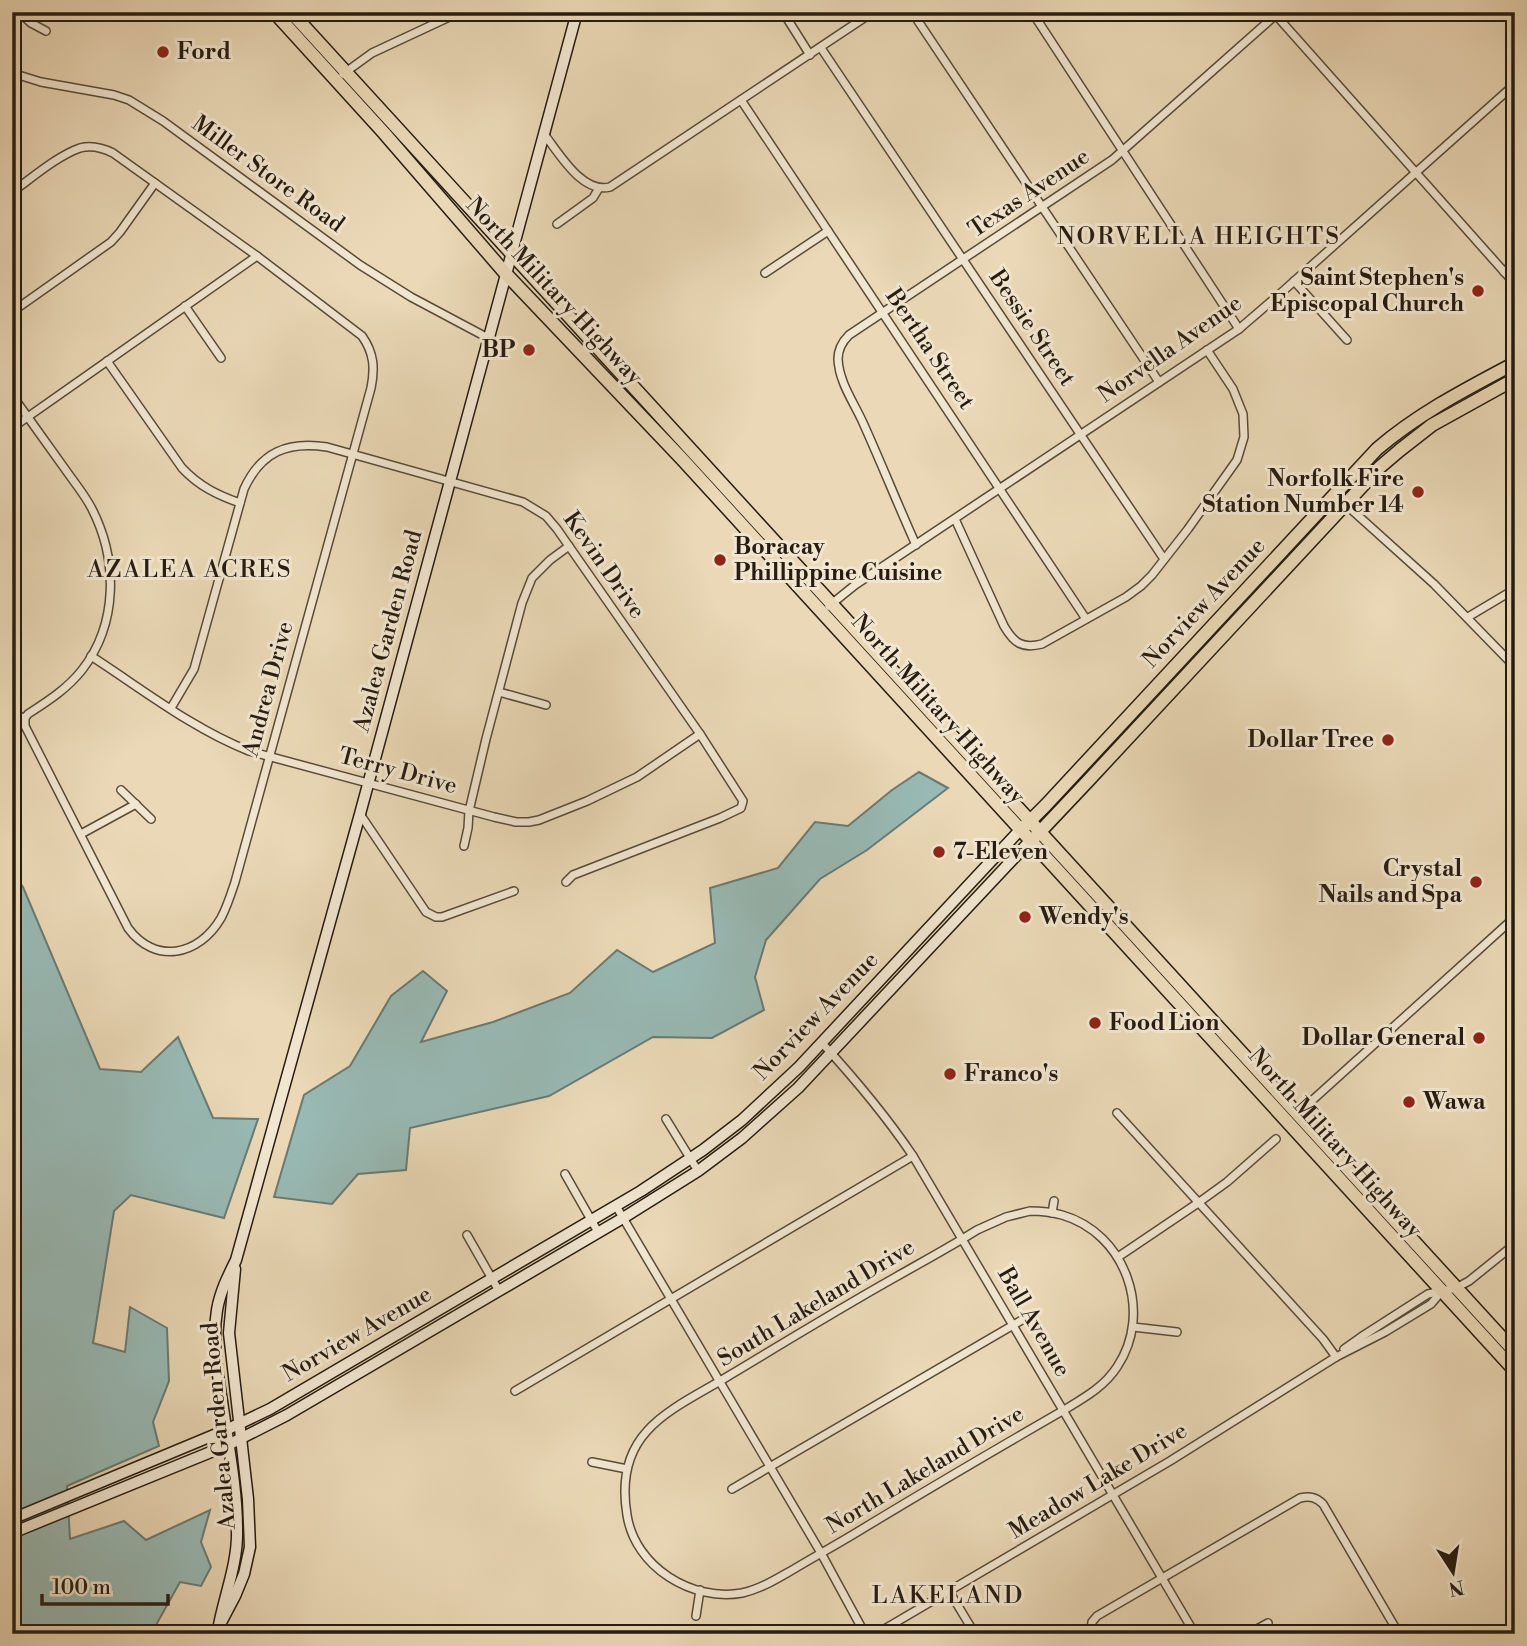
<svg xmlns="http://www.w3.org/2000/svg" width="1527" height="1646" font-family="'Libre Bodoni',serif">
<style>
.water{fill:#98b9b4;stroke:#6a7a73;stroke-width:2}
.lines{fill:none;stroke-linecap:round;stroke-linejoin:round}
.street-casing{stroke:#574b3a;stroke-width:10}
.secondary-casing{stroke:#261c11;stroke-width:13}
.primary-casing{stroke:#261c11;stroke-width:15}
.street{stroke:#f1e6d0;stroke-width:7}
.secondary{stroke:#f1e6d0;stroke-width:10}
.primary{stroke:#ead8b6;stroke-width:12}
.poi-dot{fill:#8f2418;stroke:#f1e6d0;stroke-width:2.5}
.labels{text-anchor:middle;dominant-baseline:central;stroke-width:6;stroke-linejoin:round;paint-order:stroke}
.poi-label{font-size:23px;font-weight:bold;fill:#261c11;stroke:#f1e6d0;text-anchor:start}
.street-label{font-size:23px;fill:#261c11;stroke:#f1e6d0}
.neighbourhood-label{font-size:24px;letter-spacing:2px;fill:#261c11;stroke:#f1e6d0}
</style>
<rect width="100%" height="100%" fill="#ead8b6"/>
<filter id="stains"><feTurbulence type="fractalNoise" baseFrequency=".00286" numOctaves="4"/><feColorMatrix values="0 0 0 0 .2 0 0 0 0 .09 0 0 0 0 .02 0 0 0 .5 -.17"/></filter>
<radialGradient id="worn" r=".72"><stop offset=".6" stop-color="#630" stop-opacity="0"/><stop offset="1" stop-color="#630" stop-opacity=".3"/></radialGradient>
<!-- water -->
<g class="water">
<path d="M 919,772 L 948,788 L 867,850 L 820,879 L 766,940 L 755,977 L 764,1010 L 712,1038 L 653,1037 L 549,1096 L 410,1128 L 406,1170 L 358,1174 L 332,1204 L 274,1197 L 304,1095 L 350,1066 L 391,996 L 423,971 L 447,991 L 421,1042 L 493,1022 L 570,993 L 617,950 L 653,972 L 715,943 L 710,888 L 778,868 L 815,822 L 848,826 L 892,790 Z"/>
<path d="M 12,872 L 23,887 L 100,1069 L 141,1072 L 178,1037 L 213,1118 L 258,1119 L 224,1218 L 131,1195 L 114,1211 L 93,1343 L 125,1352 L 130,1307 L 167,1328 L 169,1381 L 153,1422 L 159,1446 L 67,1486 L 70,1539 L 124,1521 L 146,1540 L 210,1510 L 201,1542 L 211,1567 L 201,1586 L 180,1582 L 151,1634 L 12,1634 Z"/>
</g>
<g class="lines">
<!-- street casing -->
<g class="street-casing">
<g id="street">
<path d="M 19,12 L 31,23 L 46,31"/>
<path d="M 783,12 L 810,55"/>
<path d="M 912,12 L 1159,382"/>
<path d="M 1032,12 L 1239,329"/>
<path d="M 1274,13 L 1515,284"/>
<path d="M 821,48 L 1164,559"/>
<path d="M 12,73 L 41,82 L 114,95 L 129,100 L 163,121 L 360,265 L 411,297 L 488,338"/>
<path d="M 343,74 L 372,53 L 460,12"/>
<path d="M 741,100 L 1086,619"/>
<path d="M 544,134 C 559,153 582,194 610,187 L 873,12"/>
<path d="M 12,192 C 32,178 57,156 80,148 C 91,145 103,148 113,153 L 257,256 L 362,336 C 374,353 375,368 371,388 L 235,882 C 231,894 227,907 221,918 C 199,956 155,965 128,928 L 25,726 L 25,718 L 28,714 C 48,701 67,689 82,670 C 118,624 118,560 92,509 C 85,495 74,482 65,469 C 47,444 30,420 12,395"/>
<path d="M 557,224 L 593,198 L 599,188"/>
<path d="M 1504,272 L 1515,262"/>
<path d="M 765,273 L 828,231"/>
<path d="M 1294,281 L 1347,340"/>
<path d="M 185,306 L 221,358"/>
<path d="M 12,312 L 111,242 L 120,232 L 155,183"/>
<path d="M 107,361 L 182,468 C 199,486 217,495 240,503"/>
<path d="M 12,428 L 257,256"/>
<path d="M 1334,494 L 1434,584 L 1515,667"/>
<path d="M 955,519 L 1004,626 C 1014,643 1022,649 1042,644 L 1126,597 L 1141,586 L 1152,575 L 1188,529 L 1237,460 L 1244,437 L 1243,414 L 1233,389 L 1207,350"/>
<path d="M 916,545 C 898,505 882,465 864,425 C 855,404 839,383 838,359 C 838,349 842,342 849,335 L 1112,160 L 1279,12"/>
<path d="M 829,606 L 855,585 L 1239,329 L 1282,292 L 1515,84"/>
<path d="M 1468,617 L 1515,589"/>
<path d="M 91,656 C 142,689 193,729 249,751 L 494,817 L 516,822 L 529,822 L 539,820 L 587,801 L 637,777 L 700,734"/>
<path d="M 499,692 L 546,705"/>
<path d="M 171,708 L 194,669 L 244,489 C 261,452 287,441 327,447 L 523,502 L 546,516 L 557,529 L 700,734 L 743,801 L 741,808 L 720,818 L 573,875 L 566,882"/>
<path d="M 12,714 L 25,718"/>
<path d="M 121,790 L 151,819"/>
<path d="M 360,814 L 426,912 L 436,917 L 442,917 L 514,891"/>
<path d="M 81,834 L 136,804"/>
<path d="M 464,846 L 468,828 L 469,811 L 486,739 L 522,603 L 532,578 L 550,560 L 569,546"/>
<path d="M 822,1043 C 855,1079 886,1116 913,1156 L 1195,1634"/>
<path d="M 1117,1113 L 1323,1339 L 1336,1357"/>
<path d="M 1296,1115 L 1515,917"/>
<path d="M 666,1119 L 698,1171"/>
<path d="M 565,1174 L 598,1232"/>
<path d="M 616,1206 L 821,1553 L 865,1634"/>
<path d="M 1030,1211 C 1041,1211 1051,1212 1062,1215 C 1125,1233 1154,1312 1117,1367 C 1104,1387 1084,1398 1064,1410 C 993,1451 923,1492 854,1534 C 834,1546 814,1557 794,1569 C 778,1578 761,1589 742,1593 C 692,1602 635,1567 627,1515 C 622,1485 626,1454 647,1431 C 667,1408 705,1391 730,1375 C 785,1342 839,1309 894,1278 C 922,1262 950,1247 977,1230 L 1006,1217 Z"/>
<path d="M 1052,1213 L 1054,1201"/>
<path d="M 467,1235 L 499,1291"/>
<path d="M 1118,1257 L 1198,1203 L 1227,1182 L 1276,1139"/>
<path d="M 1133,1327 L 1177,1332"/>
<path d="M 1344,1349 L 1361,1337 L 1428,1294 L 1456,1288 L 1469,1281 L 1515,1244"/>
<path d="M 515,1391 L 913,1156"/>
<path d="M 592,1462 L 627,1469"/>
<path d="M 732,1489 L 1027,1317"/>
<path d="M 949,1591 L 975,1634"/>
<path d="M 696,1616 L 700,1590"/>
<path d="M 876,1634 L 1170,1461 L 1336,1357 L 1385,1332 L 1431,1304 L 1442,1291"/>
<path d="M 1090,1634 L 1092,1622 L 1097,1616 L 1300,1498 C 1310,1496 1316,1497 1323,1504 L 1399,1634"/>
<path d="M 1248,1634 L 1268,1623"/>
<path d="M 1440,1634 L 1451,1630"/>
</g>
</g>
<!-- secondary casing -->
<g class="secondary-casing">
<g id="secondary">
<path d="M 12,1519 L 226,1430 L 270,1409 L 641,1191 L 703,1150 L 742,1120 L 799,1067 L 1020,830"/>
<path d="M 12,1533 L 228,1445 L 287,1415 L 623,1218 L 698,1171 L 742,1138 L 798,1088 L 1030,841"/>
<path d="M 219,1625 C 225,1594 238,1562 237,1530 C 237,1487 228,1444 222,1401 C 217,1371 212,1341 217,1310 C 220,1292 228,1276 236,1260 L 360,814 L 577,12"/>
<path d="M 215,1634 L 235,1596 L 244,1574 L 250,1547 L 248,1499 L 229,1333 L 235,1269"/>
</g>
</g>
<!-- primary casing -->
<g class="primary-casing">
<g id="primary">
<path d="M 274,12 L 384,133 L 506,274 L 682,459 L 1515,1371"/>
<path d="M 291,12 L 1515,1352"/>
<path d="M 1025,826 L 1046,805 L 1377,449 C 1419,413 1466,389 1515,363"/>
<path d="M 1036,836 L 1087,782 L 1380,467 L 1400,450 L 1432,425 L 1515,379"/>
</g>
</g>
<!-- street -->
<use href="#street" class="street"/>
<!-- secondary -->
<use href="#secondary" class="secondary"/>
<!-- primary -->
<use href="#primary" class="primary"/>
</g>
<!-- markers -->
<g class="poi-dot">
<circle cx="163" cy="52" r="7"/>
<circle cx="1478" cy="291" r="7"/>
<circle cx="529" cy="350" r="7"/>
<circle cx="1418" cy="492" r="7"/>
<circle cx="720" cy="560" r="7"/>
<circle cx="1388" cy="740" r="7"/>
<circle cx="939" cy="852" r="7"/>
<circle cx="1476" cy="882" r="7"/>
<circle cx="1025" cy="917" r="7"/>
<circle cx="1095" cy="1023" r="7"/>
<circle cx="1479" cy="1038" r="7"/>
<circle cx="950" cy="1074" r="7"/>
<circle cx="1409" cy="1102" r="7"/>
</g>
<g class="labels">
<!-- poi labels -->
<g class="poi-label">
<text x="177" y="52">Ford</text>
<text x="1464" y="278" text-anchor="end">Saint Stephen's<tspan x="1464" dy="26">Episcopal Church</tspan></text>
<text x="515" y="350" text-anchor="end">BP</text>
<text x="1404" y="479" text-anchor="end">Norfolk Fire<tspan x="1404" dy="26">Station Number 14</tspan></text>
<text x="734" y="547">Boracay<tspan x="734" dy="26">Phillippine Cuisine</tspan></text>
<text x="1374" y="740" text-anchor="end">Dollar Tree</text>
<text x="953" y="852">7-Eleven</text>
<text x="1462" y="869" text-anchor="end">Crystal<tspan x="1462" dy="26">Nails and Spa</tspan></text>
<text x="1039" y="917">Wendy's</text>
<text x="1109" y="1023">Food Lion</text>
<text x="1465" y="1038" text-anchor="end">Dollar General</text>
<text x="964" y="1074">Franco's</text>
<text x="1423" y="1102">Wawa</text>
</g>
<!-- street labels -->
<g class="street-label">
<text transform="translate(268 174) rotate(36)">Miller Store Road</text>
<text transform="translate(1029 193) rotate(-34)">Texas Avenue</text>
<text transform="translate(554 291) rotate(47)">North Military Highway</text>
<text transform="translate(1032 328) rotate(56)">Bessie Street</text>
<text transform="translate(930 349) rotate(56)">Bertha Street</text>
<text transform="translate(1170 349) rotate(-35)">Norvella Avenue</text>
<text transform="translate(604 565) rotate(55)">Kevin Drive</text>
<text transform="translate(1204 603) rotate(-47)">Norview Avenue</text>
<text transform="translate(388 631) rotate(-75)">Azalea Garden Road</text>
<text transform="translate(268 689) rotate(-75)">Andrea Drive</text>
<text transform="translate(938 709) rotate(48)">North Military Highway</text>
<text transform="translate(398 771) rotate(15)">Terry Drive</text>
<text transform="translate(816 1016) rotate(-46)">Norview Avenue</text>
<text transform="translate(1335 1143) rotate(48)">North Military Highway</text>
<text transform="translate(816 1303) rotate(-31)">South Lakeland Drive</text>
<text transform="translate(1034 1322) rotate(60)">Ball Avenue</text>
<text transform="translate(357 1334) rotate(-30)">Norview Avenue</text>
<text transform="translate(219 1426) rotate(-95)">Azalea Garden Road</text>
<text transform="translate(925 1470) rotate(-31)">North Lakeland Drive</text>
<text transform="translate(1098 1481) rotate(-31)">Meadow Lake Drive</text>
</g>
<!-- neighbourhood labels -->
<g class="neighbourhood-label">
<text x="1199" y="237">NORVELLA HEIGHTS</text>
<text x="190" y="570">AZALEA ACRES</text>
<text x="948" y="1596">LAKELAND</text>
</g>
</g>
<!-- margin -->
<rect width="1527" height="1646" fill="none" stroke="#ead8b6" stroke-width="42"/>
<rect x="14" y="14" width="1499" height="1618" fill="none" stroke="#261c11" stroke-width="3.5"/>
<rect x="21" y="21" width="1485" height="1604" fill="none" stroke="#261c11" stroke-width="2"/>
<!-- north arrow -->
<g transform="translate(1453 1572) rotate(168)" stroke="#f1e6d0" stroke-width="5" paint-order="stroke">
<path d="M0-5L12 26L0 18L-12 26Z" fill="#261c11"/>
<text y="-10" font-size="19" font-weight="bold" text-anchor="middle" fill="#261c11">N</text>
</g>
<!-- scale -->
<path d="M42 1594v10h126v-10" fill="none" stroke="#261c11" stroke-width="3.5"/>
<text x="52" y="1594" font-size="21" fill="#261c11" stroke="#f1e6d0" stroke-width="5" paint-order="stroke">100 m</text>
<rect width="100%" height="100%" filter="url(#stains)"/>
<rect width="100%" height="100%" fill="url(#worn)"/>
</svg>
